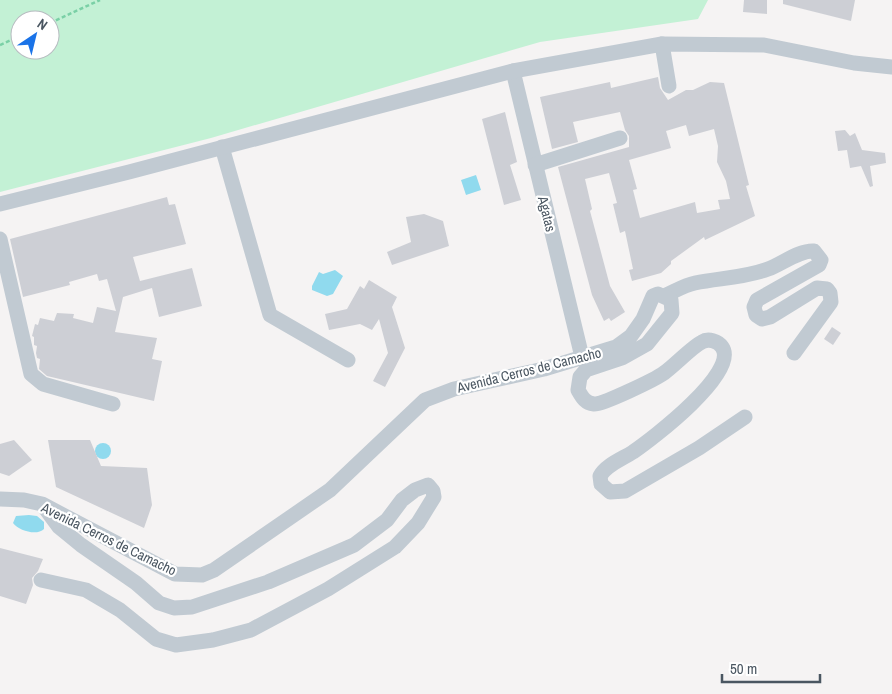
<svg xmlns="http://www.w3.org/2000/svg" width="892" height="694" font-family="'Archivo Narrow',sans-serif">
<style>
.green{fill:#c3f1d5;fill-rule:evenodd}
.water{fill:#90daee}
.building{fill:#cdcfd5;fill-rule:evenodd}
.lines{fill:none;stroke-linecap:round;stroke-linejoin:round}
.path{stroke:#7ad0a6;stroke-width:2.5;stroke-dasharray:4 2.5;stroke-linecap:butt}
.minor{stroke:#c1cad2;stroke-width:15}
.labels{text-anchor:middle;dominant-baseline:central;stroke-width:4.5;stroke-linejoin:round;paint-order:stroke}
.street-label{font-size:14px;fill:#4a5661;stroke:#fff}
</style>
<rect width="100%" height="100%" fill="#f5f3f3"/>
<!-- green -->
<path class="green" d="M 0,0 L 708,0 L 698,19 L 540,42 L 211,138 L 0,192 ZM 20,20 L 50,20 L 50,50 L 20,50 Z"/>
<!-- water -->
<g class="water">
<path d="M 476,175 L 481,190 L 466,195 L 461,180 Z"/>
<path d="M 335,270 L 343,276 L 333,294 L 327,296 L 312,290 L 312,286 L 319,272 L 323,274 Z"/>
<circle cx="103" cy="451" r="8"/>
<path d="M 29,515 L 37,516 L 44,522 L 44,529 C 37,536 19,531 13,523 L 16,516 Z"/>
</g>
<!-- building -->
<g class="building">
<path d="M 744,0 L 767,0 L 767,14 L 743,12 Z"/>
<path d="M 783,0 L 855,0 L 851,21 L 783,4 Z"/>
<path d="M 658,77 L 660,88 L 668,100 L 686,90 L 693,90 L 710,82 L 724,83 L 749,185 L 746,186 L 755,216 L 705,240 L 704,237 L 671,261 L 671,264 L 661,273 L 632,281 L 629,270 L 633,269 L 625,231 L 620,233 L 613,204 L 617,203 L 609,173 L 585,179 L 592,209 L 590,211 L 610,286 L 625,312 L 611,321 L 609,318 L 604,321 L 592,295 L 558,167 L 629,147 L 629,136 L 625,130 L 620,112 L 573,122 L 578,142 L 552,149 L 540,97 L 610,82 L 611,88 ZM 686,125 L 689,136 L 714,129 L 718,146 L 717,162 L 726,181 L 730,199 L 718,200 L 720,209 L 697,213 L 695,202 L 640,218 L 633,190 L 637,189 L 629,160 L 671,148 L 666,131 Z"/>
<path d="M 505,112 L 517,162 L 510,165 L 521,200 L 504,205 L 482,119 Z"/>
<path d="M 845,130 L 850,136 L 855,133 L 862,150 L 885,153 L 886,163 L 870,166 L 873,186 L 870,187 L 861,166 L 850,168 L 847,150 L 838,151 L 835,131 Z"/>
<path d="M 167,197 L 169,205 L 175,204 L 186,244 L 133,257 L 140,281 L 192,268 L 202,306 L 159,317 L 152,288 L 123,297 L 115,332 L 157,338 L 152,359 L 162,361 L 154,401 L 47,376 L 39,369 L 40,359 L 37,358 L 36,353 L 37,346 L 34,345 L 34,337 L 32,336 L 35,324 L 38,325 L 40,318 L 54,321 L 57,313 L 74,314 L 73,318 L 93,323 L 97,307 L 116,311 L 107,279 L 99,281 L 97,274 L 69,282 L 70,285 L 23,297 L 10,239 Z"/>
<path d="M 424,214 L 443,221 L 449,246 L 392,265 L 387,252 L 411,242 L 406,217 Z"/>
<path d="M 369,280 L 397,297 L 392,307 L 405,348 L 385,387 L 373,381 L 388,353 L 379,319 L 372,330 L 360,324 L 329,330 L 325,314 L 347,309 L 360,286 L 364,289 Z"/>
<path d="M 832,327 L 841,333 L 833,345 L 824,339 Z"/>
<path d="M 14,440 L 32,460 L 9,476 L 0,473 L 0,444 Z"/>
<path d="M 48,440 L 90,440 L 101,466 L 147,468 L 152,505 L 144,528 L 56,487 Z"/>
<path d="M 0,548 L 43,559 L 38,571 L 32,578 L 33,585 L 26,604 L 0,596 Z"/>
</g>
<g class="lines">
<!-- path -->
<g class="path">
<path d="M 50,23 L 100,0"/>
<path d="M 0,45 L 20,36"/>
</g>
<!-- minor -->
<g class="minor">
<path d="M 662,44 L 669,86"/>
<path d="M 513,71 L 582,357"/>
<path d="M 222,147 L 270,315 L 348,360"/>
<path d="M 535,165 L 620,138"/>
<path d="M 0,204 L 129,172 L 513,71 L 662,44 L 764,45 L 854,63 L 892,67"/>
<path d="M 0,239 L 31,374 L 43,384 L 113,404"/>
<path d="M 666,295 C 675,291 685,285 695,283 C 719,278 744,278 768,269 C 782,264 799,250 814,251 L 821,260 L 819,265 L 757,300 L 754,307 L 756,315 L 762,319 L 770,317 L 817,288 L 827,289 L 830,293 L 831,302 L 794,353"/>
<path d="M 0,499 L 24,500 L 42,504 L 175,574 L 202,575 L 214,570 L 330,490 L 425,400 L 454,389 L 544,369 L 616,347 L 631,336 L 643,319 L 653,296 L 658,294 L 671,300 L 672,313 L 647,344 L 622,358 L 586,370 L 580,377 L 578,390 C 582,397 585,403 594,404 C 602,405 656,379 664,373 C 674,366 693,346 702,342 C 708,338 718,341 722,347 C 740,372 652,439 633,452 C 622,459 606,465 600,476 L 601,484 L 610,492 L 625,491 L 699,448 L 745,417"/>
<path d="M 41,580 L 86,590 L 120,610 L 156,639 L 176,645 L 213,640 L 251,630 L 328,589 L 395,547 L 418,523 L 434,497 L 433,491 L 428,485 L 415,490 L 402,500 L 387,520 L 354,545 L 268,582 L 192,607 L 174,608 L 159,603 L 136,583 L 81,545 L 59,527 L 45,508"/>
</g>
</g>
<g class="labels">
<!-- street labels -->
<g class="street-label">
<text transform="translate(547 214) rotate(76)">Agatas</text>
<text transform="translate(529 370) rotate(-14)">Avenida Cerros de Camacho</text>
<text transform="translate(109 539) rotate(26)">Avenida Cerros de Camacho</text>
</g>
</g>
<!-- north arrow -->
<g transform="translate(35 35) rotate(35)"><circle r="24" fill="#ffffff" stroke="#b7bbc0"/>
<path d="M0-4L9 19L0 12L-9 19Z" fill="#1a73e8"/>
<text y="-8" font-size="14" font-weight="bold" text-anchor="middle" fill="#4a5661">N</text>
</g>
<!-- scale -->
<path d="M722 674v8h98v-8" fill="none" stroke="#4a5661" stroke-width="2.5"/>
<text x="730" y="674" font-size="15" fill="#4a5661" stroke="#ffffff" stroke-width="4" paint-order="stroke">50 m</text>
</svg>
